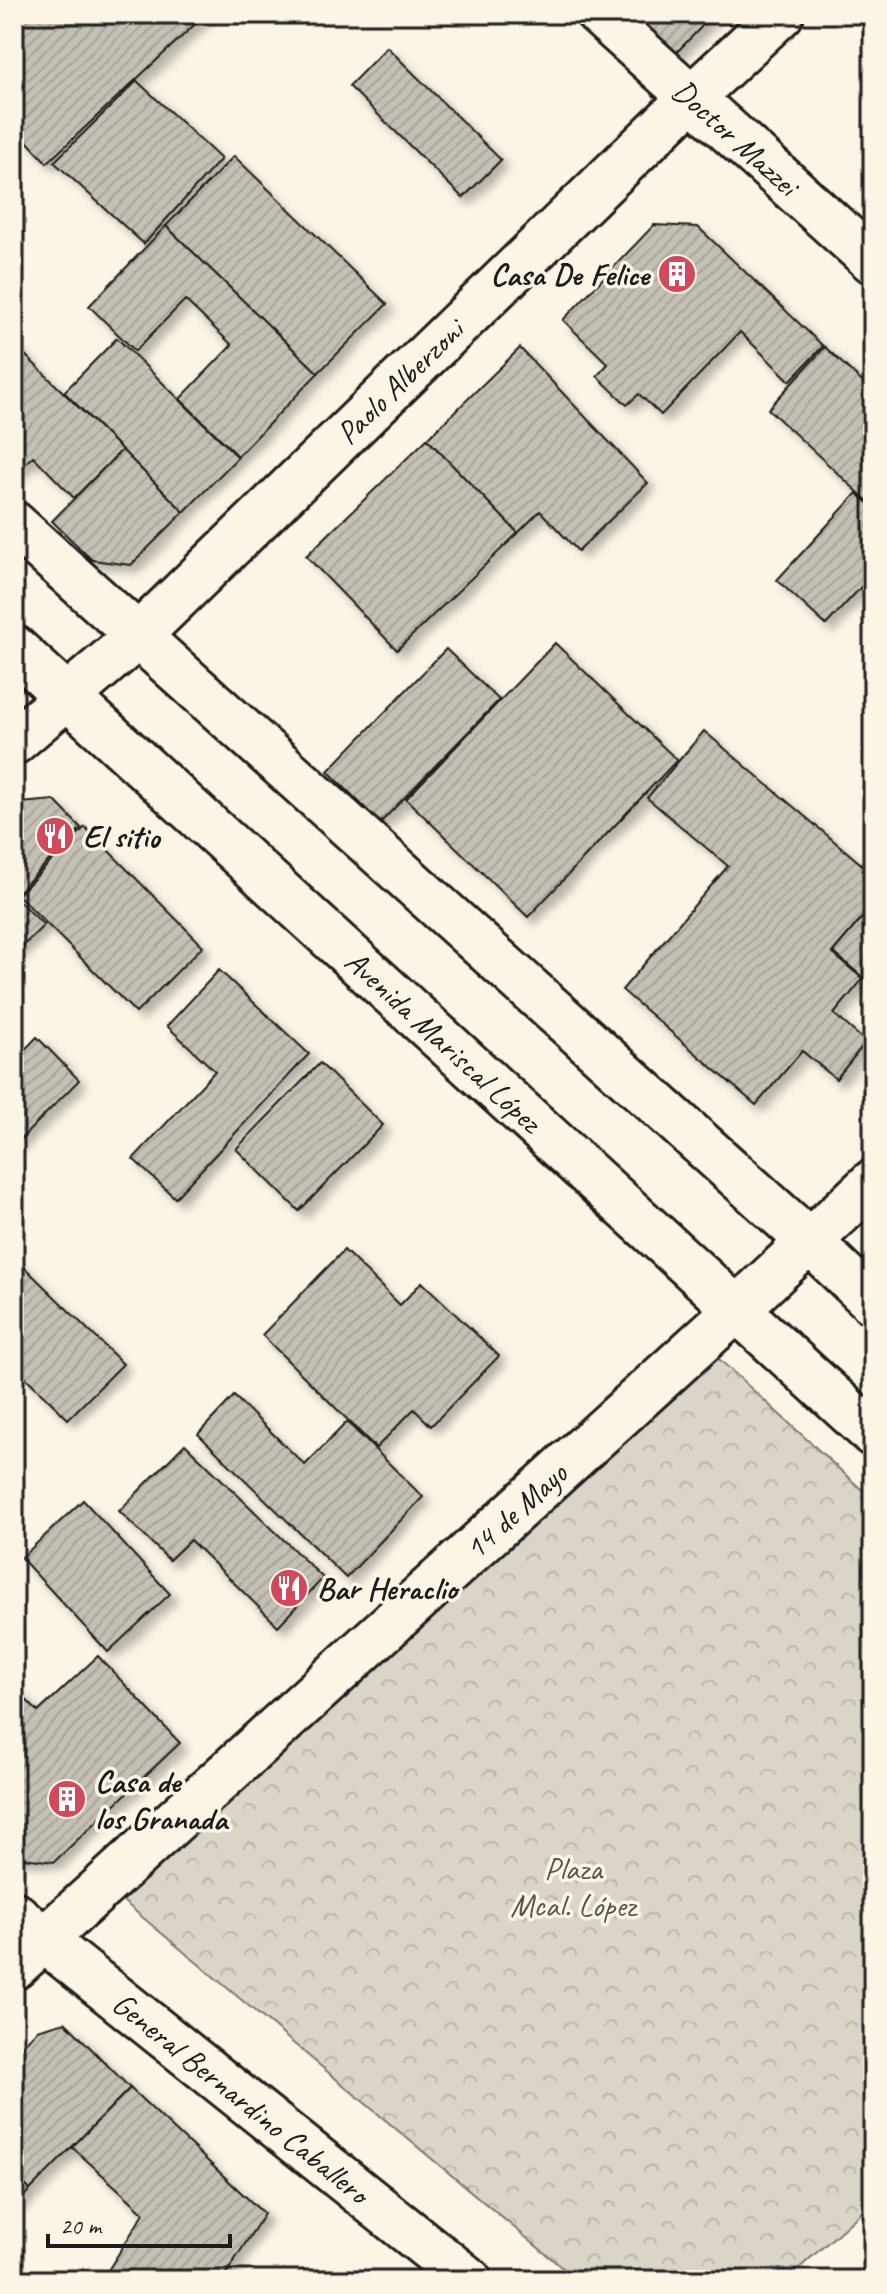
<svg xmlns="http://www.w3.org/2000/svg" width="887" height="2294" font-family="Caveat,sans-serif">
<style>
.park{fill:url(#park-crowns);stroke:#7c7872;stroke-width:2}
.building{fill:url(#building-hatch);stroke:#1c1c1c;stroke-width:2;filter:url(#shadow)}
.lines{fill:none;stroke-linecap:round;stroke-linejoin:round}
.street-casing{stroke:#1c1c1c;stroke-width:50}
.secondary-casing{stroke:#1c1c1c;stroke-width:50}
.street{stroke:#fcf5e5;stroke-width:44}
.secondary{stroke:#fcf5e5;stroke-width:44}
.labels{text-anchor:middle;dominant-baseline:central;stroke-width:7;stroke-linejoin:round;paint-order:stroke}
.street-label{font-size:32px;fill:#1c1c1c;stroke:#fcf5e5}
.poi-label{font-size:32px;font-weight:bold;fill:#1c1c1c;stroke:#fcf5e5;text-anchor:start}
.park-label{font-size:32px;fill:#555450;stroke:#fcf5e5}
</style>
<defs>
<pattern id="park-crowns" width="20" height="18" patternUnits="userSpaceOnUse" patternTransform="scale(2)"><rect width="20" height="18" fill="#dbd5c8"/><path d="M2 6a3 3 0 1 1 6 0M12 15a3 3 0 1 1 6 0" fill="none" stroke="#bbb6ab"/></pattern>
<pattern id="building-hatch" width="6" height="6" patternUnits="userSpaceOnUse" patternTransform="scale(2)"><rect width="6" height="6" fill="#c4c0b3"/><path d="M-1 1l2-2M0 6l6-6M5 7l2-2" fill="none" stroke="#a8a499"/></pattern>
<filter id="shadow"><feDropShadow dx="7" dy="7" stdDeviation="4" flood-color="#0004"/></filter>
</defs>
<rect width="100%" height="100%" fill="#fcf5e5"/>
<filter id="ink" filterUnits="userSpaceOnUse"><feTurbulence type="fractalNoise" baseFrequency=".0125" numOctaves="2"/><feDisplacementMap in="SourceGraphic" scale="16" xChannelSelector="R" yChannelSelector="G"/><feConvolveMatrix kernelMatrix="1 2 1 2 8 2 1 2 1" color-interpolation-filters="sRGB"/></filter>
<g filter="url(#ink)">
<!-- park -->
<path class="park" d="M 708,1349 L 873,1500 L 873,2202 L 786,2280 L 577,2280 L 123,1901 Z"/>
<!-- building -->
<g class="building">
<path d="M 14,14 L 206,14 L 47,163 L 14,127 Z"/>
<path d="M 626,14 L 714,14 L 671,58 Z"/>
<path d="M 387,47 L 501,160 L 463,198 L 349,86 Z"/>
<path d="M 137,81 L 221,159 L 144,244 L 54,162 Z"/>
<path d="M 234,156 L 387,304 L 318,373 L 166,226 Z"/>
<path d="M 654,225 L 698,227 L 823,346 L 790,381 L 740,332 L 661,415 L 639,394 L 627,405 L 597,376 L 608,364 L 563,320 Z"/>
<path d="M 166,226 L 318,373 L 238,456 L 180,399 L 232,345 L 185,300 L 135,351 L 89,306 Z"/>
<path d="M 117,338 L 238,457 L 184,512 L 64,392 Z"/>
<path d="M 14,344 L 122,450 L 74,498 L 33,456 L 14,475 Z"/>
<path d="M 825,347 L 873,392 L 873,506 L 768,409 Z"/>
<path d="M 520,348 L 648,483 L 578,551 L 540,511 L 518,533 L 427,439 Z"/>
<path d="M 427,439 L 518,533 L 397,650 L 306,556 Z"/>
<path d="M 122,450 L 184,512 L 131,565 L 92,560 L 52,521 Z"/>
<path d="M 857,493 L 873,507 L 873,574 L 826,625 L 777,580 Z"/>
<path d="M 555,643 L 677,760 L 528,917 L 406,799 Z"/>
<path d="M 446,649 L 499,700 L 380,823 L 328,771 Z"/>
<path d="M 704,731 L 873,874 L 873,905 L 832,953 L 863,979 L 834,1014 L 866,1042 L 836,1079 L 802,1051 L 756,1105 L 622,990 L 728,866 L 647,798 Z"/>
<path d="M 54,800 L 81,828 L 15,895 L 14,810 L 21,803 Z"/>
<path d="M 85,827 L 203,946 L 136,1013 L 18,895 Z"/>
<path d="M 14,896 L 44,925 L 14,955 Z"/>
<path d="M 873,905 L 873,986 L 833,952 Z"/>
<path d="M 219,970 L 309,1054 L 175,1198 L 133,1159 L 215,1071 L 167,1026 Z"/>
<path d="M 37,1037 L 79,1080 L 14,1146 L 14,1061 Z"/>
<path d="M 320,1063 L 383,1125 L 299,1211 L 236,1149 Z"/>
<path d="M 344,1250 L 400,1305 L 422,1282 L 499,1356 L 431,1426 L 414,1409 L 376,1448 L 262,1335 Z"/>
<path d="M 14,1257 L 123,1364 L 68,1419 L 14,1366 Z"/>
<path d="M 234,1396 L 305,1465 L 347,1422 L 423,1497 L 346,1578 L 198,1434 Z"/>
<path d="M 185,1444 L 323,1578 L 278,1626 L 190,1540 L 169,1560 L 119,1511 Z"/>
<path d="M 83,1500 L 170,1594 L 108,1652 L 21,1558 Z"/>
<path d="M 98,1656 L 180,1743 L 54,1862 L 16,1857 L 14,1855 L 14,1687 L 38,1712 Z"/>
<path d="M 65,2022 L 130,2088 L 30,2190 L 14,2174 L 14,2054 L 37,2030 Z"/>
<path d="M 130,2088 L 264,2214 L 222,2280 L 102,2280 L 144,2213 L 72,2147 Z"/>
<path d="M 14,2174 L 30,2190 L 14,2206 Z"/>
</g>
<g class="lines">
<!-- street casing -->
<g class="street-casing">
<g id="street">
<path id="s1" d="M 599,14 L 873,261"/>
<path id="s2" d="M 14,742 L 138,636 L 693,96 L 781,14"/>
<path d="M 809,1241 L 873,1302"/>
<path id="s3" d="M 14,1914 L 44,1940 L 469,2280"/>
</g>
</g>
<!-- secondary casing -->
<g class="secondary-casing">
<g id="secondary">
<path d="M 14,524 L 809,1241"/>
<path id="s4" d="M 14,648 L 873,1434"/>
<path id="s5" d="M 14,1967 L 737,1309 L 873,1182"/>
</g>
</g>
<!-- street -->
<use href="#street" class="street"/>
<!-- secondary -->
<use href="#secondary" class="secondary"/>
</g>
</g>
<!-- icons -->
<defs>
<g id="building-disc" transform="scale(2)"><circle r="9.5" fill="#d1495b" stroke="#fcf5e5"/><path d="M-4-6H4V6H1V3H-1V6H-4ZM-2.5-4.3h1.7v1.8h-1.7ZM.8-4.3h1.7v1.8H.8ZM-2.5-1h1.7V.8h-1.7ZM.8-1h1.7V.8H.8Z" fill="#fff"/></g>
<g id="restaurant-disc" transform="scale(2)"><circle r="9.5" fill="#d1495b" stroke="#fcf5e5"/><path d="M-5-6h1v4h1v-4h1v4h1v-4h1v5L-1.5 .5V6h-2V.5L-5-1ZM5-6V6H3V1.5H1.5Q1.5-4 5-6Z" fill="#fff"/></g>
</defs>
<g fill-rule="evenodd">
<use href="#building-disc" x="677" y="274"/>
<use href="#restaurant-disc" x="55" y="836"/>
<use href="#restaurant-disc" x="289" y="1588"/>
<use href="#building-disc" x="67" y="1799"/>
</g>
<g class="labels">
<!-- street labels -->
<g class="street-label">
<text stroke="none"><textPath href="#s1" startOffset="184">Doctor Mazzei</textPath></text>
<text stroke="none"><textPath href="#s2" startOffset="528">Paolo Alberzoni</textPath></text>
<text stroke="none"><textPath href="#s4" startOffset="582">Avenida Mariscal López</textPath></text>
<text stroke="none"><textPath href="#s5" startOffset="678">14 de Mayo</textPath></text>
<text stroke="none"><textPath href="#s3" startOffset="292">General Bernardino Caballero</textPath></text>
</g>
<!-- poi labels -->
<g class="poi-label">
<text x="649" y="274" text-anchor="end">Casa De Felice</text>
<text x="83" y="836">El sitio</text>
<text x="317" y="1588">Bar Heraclio</text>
<text x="95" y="1781">Casa de<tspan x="95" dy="37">los Granada</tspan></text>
</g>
<!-- park labels -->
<g class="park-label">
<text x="573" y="1868">Plaza<tspan x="573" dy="37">Mcal. López</tspan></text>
</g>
</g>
<!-- margin -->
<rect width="887" height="2294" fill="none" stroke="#fcf5e5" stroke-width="48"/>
<rect x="24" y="24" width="839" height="2246" fill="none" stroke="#1c1c1c" stroke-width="3" filter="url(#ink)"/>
<!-- scale -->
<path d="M48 2234v12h182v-12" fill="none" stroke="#1c1c1c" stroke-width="4"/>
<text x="60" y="2234" font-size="24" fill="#1c1c1c" stroke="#fcf5e5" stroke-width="6" paint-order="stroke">20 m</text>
</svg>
